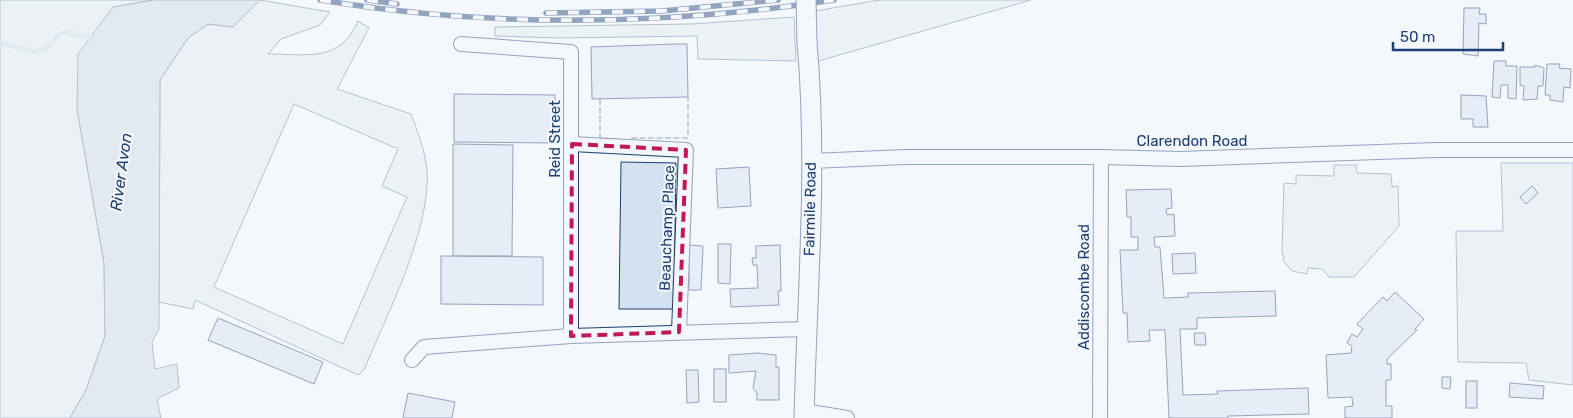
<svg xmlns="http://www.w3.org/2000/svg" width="1573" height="418" font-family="Rubik,sans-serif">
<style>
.green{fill:#e3e9f0;stroke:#687fa3;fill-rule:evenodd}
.parking{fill:#e3e8f0;stroke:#687fa3}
.water{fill:#cfd7e4;stroke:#687fa3}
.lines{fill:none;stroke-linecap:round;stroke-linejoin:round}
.stream{stroke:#cfd7e4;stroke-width:4.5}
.building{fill:#d5e0f0;stroke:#1d3f73}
.minor-casing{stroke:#1d3f73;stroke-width:16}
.secondary-casing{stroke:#1d3f73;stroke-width:21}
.minor{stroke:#f4f7fb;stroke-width:14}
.secondary{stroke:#f4f7fb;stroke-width:19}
.rail-casing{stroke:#1d3f73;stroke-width:5.5}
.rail{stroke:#f4f7fb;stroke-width:4;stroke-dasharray:11;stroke-linecap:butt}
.secondary-bridge-casing{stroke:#1d3f73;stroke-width:21;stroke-linecap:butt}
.secondary-bridge{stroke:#f4f7fb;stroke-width:19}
.fence{stroke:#1d3f73;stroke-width:1;stroke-dasharray:6 2.5;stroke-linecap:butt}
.marked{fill:none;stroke:#c2185b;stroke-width:4;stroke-dasharray:10 6;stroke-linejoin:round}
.labels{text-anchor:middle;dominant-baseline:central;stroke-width:4;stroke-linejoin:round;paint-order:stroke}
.street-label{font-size:15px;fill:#1d3f73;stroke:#f4f7fb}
.water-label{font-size:16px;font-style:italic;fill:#1d3f73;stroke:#f4f7fb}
</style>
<rect width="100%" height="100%" fill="#f4f7fb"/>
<!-- green -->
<g class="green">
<path d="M 0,0 L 154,0 L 113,7 L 77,109 L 104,263 L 105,336 L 86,390 L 70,418 L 0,418 Z"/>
<path d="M 260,0 L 330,12 L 320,25 L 281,39 L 268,54 C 307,54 340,63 358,21 L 369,28 L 337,89 L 411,114 C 418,132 425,151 427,170 C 431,230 387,314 364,370 L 358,375 L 195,300 L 193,309 L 159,302 L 160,80 L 188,38 L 208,24 L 233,27 ZM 294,104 L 398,149 L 382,186 L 407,197 L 343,344 L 214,287 Z"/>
<path d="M 879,0 L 1031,0 L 815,62 L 815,11 Z"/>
<path d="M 794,17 L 796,61 L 698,59 L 697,36 L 558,38 L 495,36 L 495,27 L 692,24 Z"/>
<path d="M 1501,163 L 1573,163 L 1573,385 L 1529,380 L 1526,363 L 1458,362 L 1456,231 L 1503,231 Z"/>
</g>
<!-- parking -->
<path class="parking" d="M 1334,165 L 1356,165 L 1357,173 L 1391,174 L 1392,187 L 1398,186 L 1399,226 L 1354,277 L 1329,277 L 1322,269 L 1308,268 L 1307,274 L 1292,271 L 1284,262 L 1282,250 L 1284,183 L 1296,184 L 1296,175 L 1334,176 Z"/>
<!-- water -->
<path class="water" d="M 154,0 L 260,0 L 233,27 L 208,24 L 188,38 L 160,80 L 159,329 L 152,342 L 155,369 L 177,364 L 179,388 L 157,399 L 161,418 L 70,418 L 86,390 L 105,336 L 104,263 L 77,109 L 78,54 L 113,7 Z"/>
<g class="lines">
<!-- stream -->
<path class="stream" d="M 0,43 L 34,52 L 46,49 L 59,34 L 65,32 L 94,39"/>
</g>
<!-- building -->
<g class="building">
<path d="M 1464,8 L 1480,8 L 1479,14 L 1486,14 L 1486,24 L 1479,23 L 1478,56 L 1463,54 Z"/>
<path d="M 675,44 L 687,44 L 688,97 L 592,99 L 591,47 Z"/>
<path d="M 1494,61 L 1506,61 L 1506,66 L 1517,66 L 1516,99 L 1508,98 L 1508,85 L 1501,85 L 1500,98 L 1492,97 Z"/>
<path d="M 1547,64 L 1560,64 L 1559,68 L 1571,69 L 1570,88 L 1564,87 L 1563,102 L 1550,100 L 1550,95 L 1545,95 Z"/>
<path d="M 1535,65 L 1544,68 L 1543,86 L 1538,86 L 1537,99 L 1523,100 L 1524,86 L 1520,85 L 1520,67 L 1535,67 Z"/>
<path d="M 454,94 L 555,95 L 555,143 L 454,142 Z"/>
<path d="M 1461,95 L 1486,96 L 1488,127 L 1473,127 L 1473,119 L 1461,119 Z"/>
<path d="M 453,144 L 513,145 L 512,256 L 453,256 Z"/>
<path d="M 621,162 L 676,163 L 674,309 L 619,309 Z"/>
<path d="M 749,167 L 751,206 L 718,208 L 716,169 Z"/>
<path d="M 1532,186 L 1538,193 L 1526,204 L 1520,197 Z"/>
<path d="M 1171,189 L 1172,208 L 1166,209 L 1167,215 L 1174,214 L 1175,236 L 1154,237 L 1155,247 L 1160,247 L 1164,298 L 1188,297 L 1188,293 L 1275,291 L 1276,316 L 1197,318 L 1197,329 L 1180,329 L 1183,395 L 1218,394 L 1217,391 L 1308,388 L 1309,414 L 1228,416 L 1228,418 L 1169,418 L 1165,330 L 1149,330 L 1150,341 L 1128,342 L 1127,313 L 1123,313 L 1120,250 L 1138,250 L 1138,237 L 1131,237 L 1131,217 L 1127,217 L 1126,190 Z"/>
<path d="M 718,244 L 731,244 L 730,284 L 718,283 Z"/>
<path d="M 689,245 L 703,246 L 701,290 L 689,290 Z"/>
<path d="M 780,245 L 781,291 L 778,291 L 779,305 L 731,307 L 730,289 L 758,288 L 757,265 L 753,265 L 752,258 L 756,258 L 756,246 Z"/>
<path d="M 1195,253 L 1196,273 L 1173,274 L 1172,254 Z"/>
<path d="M 441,256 L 543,257 L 543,305 L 441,304 Z"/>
<path d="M 1395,292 L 1424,319 L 1415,329 L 1417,330 L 1387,359 L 1387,364 L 1391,364 L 1391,380 L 1386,380 L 1386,406 L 1392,406 L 1392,418 L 1345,418 L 1345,407 L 1353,406 L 1352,397 L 1328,398 L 1326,355 L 1351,353 L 1352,346 L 1347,343 L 1352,334 L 1357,337 L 1363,329 L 1357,324 L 1383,297 L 1387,301 Z"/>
<path d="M 218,318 L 323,362 L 314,384 L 208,340 Z"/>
<path d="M 1194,333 L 1205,333 L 1206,345 L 1195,345 Z"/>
<path d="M 758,353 L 776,355 L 776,367 L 779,367 L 779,400 L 757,400 L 757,393 L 753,388 L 756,371 L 729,373 L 729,355 Z"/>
<rect x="714" y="369" width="12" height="33"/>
<path d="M 686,370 L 698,370 L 699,402 L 687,403 Z"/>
<path d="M 1442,377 L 1451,377 L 1450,389 L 1442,388 Z"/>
<rect x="1466" y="381" width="11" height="27"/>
<path d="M 1510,383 L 1544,386 L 1543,399 L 1509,397 Z"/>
<path d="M 408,393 L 455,402 L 452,418 L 403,418 Z"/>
</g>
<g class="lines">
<!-- minor casing -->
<g class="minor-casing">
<g id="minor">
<path d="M 461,44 L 571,52 L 571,336"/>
<path d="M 572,144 L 686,150 L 679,332"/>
<path d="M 811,161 L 905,157 L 1101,157 L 1180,159 L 1436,150 L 1573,150"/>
<path d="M 412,360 L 424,347 L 571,336 L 807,329"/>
<path d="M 804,411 L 847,418"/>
<path d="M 1100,418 L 1101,157"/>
</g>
</g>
<!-- secondary casing -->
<g class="secondary-casing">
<path id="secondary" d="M 804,418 C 807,293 818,167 807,42"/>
</g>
<!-- minor -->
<use href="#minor" class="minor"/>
<!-- secondary -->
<use href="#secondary" class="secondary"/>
<!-- rail casing -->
<g class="rail-casing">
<g id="rail">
<path d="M 320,0 C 491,28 663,26 834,0"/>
<path d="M 367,0 L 397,4"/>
<path d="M 546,13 L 662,11 L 778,0"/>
</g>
</g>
<!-- rail -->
<use href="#rail" class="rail"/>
<!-- secondary-bridge casing -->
<g class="secondary-bridge-casing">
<path id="secondary-bridge" d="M 806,0 L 807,42"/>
</g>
<!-- secondary-bridge -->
<use href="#secondary-bridge" class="secondary-bridge"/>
<!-- fence -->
<g class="fence">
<path d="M 600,99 L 600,138 L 614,139"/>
<path d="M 631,138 L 688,138 L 688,97"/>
</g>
</g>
<!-- marked area -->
<path d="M0 0H1573V418H0ZM 572,144 L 686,150 L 679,332 L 571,336 Z" fill="#f4f7fb" fill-opacity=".55" fill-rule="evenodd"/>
<path class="marked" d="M 572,144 L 686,150 L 679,332 L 571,336 Z"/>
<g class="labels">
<!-- street labels -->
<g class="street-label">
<text transform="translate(555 139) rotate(-90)">Reid Street</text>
<text x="1192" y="141">Clarendon Road</text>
<text transform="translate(810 209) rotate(-89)">Fairmile Road</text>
<text transform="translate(667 228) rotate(-88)">Beauchamp Place</text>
<text transform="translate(1084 287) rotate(-90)">Addiscombe Road</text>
</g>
<!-- water labels -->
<g class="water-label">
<text transform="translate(121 172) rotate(-82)">River Avon</text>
</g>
</g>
<!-- scale -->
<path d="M1393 42v8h110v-8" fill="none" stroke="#1d3f73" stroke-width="2.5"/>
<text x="1400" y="42" font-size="15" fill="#1d3f73" stroke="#f4f7fb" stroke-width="4" paint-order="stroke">50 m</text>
</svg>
